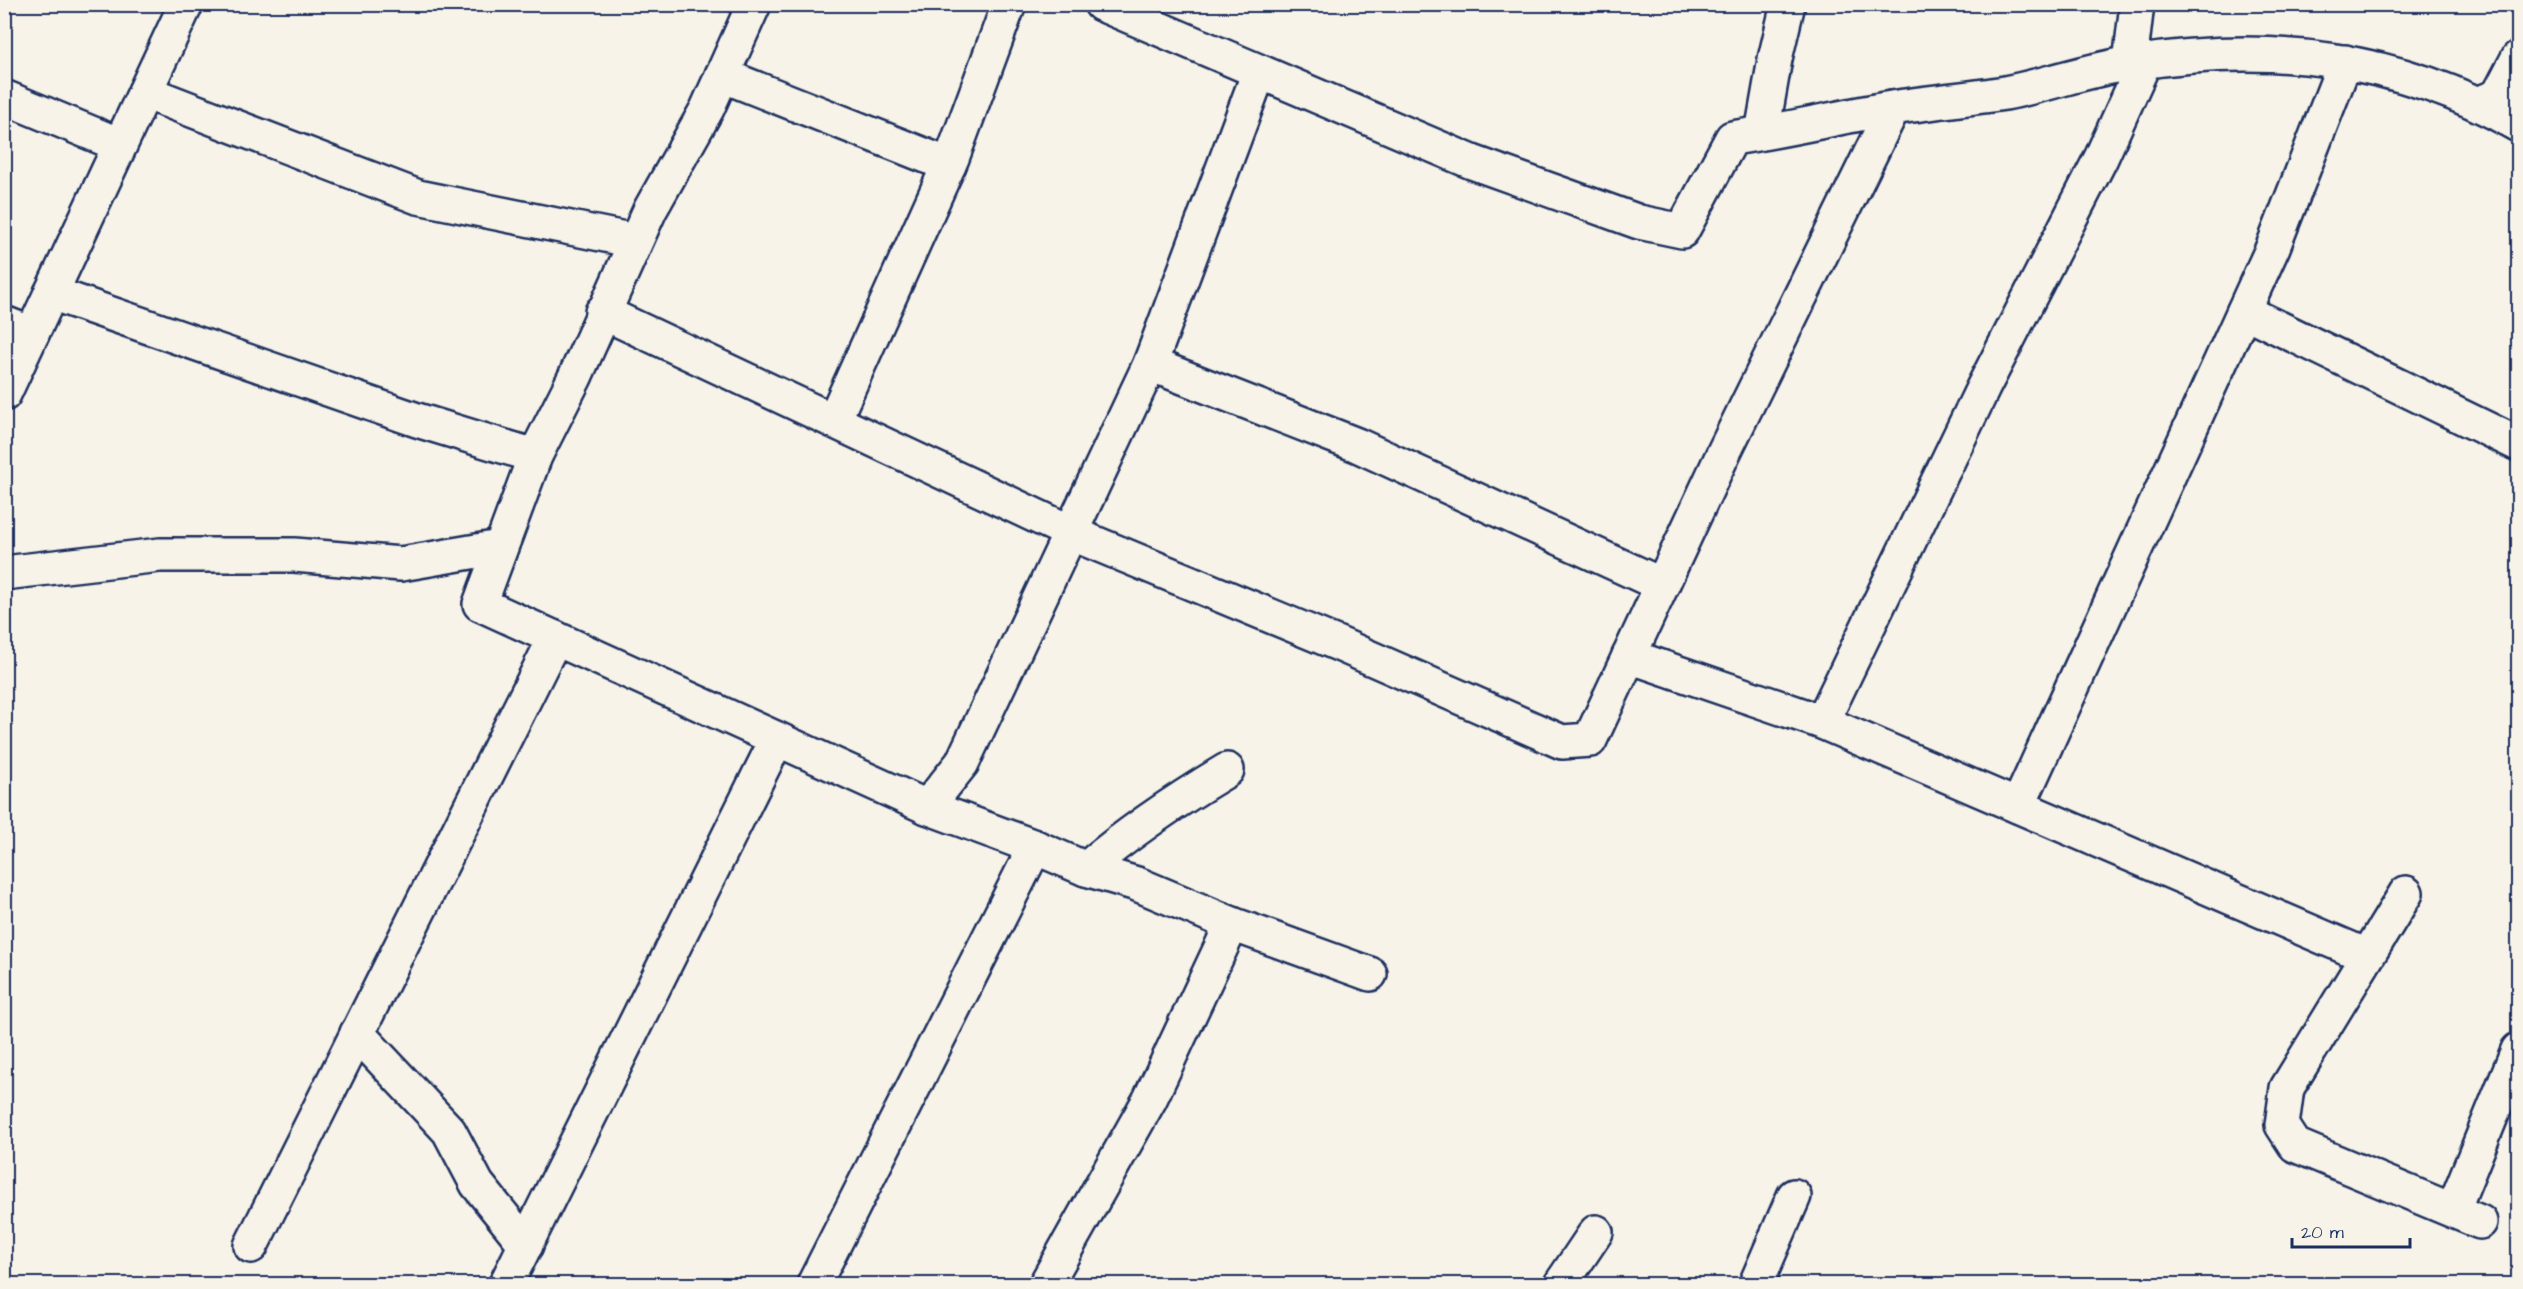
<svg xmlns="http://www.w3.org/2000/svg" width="2523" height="1289" font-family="'Architects Daughter',sans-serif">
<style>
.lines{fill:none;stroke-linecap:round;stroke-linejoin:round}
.minor-casing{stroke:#1b2f5e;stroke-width:38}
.minor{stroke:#f7f3e8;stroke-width:33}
</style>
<rect width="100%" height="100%" fill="#f7f3e8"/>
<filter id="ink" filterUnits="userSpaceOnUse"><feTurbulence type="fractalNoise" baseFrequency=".0167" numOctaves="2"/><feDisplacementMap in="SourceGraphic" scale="12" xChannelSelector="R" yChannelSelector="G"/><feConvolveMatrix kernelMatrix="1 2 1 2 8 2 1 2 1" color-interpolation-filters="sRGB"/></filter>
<g filter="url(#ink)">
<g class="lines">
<!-- minor casing -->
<g class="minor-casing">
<g id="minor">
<path d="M 754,4 L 707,109 L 650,210 L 575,377 L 535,456 L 480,604 L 927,807 L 1035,847 L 1086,869 L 1137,884 L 1232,924 L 1370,974"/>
<path d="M 1101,4 L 1472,162 L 1639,222 L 1682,231 L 1732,138 C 1786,130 1839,117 1892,108 C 1929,102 1967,99 2005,93 C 2048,85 2089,69 2133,63 C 2269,42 2398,56 2518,125"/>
<path d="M 2130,63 L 2137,4"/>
<path d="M 722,75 L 949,165"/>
<path d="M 145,92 L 418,197 L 635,241"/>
<path d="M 4,97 L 120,145"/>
<path d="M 2480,103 L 2498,96 L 2518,58"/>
<path d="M 1762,133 L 1775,59 L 1788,4"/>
<path d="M 51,293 L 417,420 L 535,456"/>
<path d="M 2244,311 L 2518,444"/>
<path d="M 602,312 L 1085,539 L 1341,645 L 1562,742 L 1590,740 L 1724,452 L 1893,108"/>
<path d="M 4,323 L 32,334"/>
<path d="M 1150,364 L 1357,445 L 1662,585"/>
<path d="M 4,394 L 186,4"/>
<path d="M 834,420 L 952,158 L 1009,4"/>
<path d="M 4,573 L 160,555 L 294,555 L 401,564 L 500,547"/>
<path d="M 1629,656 L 1822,722 L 2367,956"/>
<path d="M 1822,722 L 1983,388 L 2101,158 L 2145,61"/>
<path d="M 2018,806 L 2273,247 L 2345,62"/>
<path d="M 927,807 L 962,763 L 1150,364 L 1259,72"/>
<path d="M 1086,869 C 1130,831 1177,800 1227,770"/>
<path d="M 2406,893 L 2287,1088 L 2282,1125 L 2295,1145 L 2480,1222"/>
<path d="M 357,1033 L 449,1131 L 477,1184 L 526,1245"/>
<path d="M 2453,1210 L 2518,1050"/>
<path d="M 251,1246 L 555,638"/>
<path d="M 506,1284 L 777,739"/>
<path d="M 814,1284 L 1035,847"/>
<path d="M 1046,1284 L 1150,1099 L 1232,924"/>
<path d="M 1561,1284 L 1596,1232"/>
<path d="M 1756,1284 L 1794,1196"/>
</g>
</g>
<!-- minor -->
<use href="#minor" class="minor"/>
</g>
</g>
<!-- margin -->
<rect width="2523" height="1289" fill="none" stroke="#f7f3e8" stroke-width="24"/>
<rect x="12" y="12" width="2499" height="1265" fill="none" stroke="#1b2f5e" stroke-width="2" filter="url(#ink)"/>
<!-- scale -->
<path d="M2292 1238v9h118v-9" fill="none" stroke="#1b2f5e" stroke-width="3"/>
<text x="2301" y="1238" font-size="18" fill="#1b2f5e" stroke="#f7f3e8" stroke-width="4.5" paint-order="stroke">20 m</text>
</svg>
